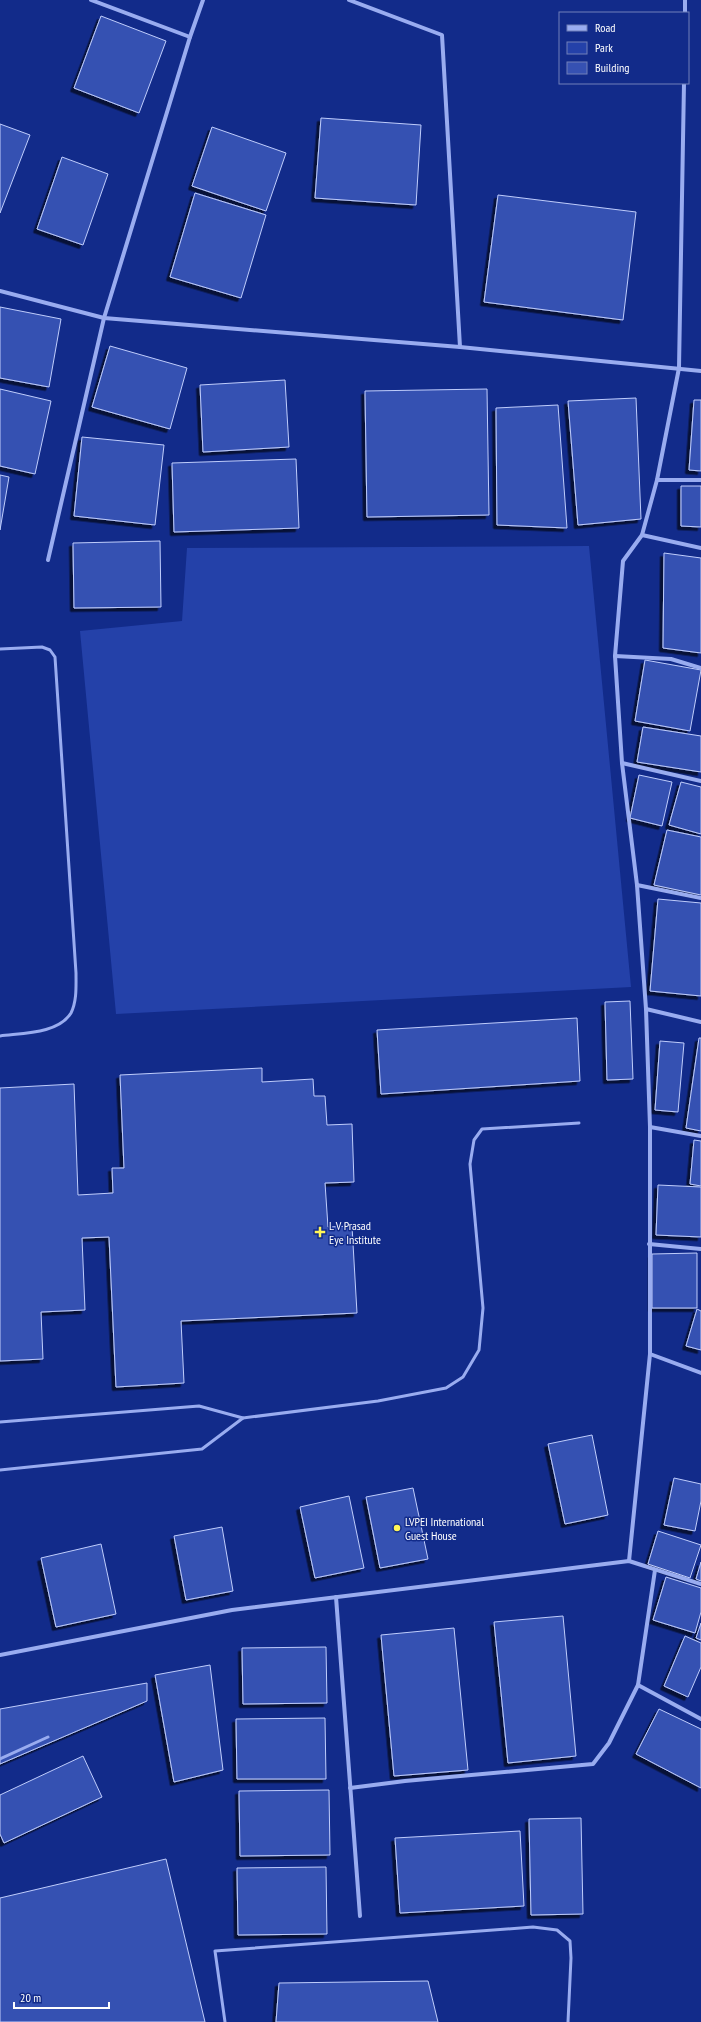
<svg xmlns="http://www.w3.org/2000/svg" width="701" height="2022" font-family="'PT Sans Narrow',sans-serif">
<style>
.green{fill:#2441a9}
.building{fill:#3651b2;stroke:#bfcdfc;filter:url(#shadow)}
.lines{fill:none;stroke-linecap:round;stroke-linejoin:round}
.service{stroke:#99acf0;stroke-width:3}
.minor{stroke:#99acf0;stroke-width:4}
.poi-dot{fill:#fff558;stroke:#122b8a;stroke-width:1.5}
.labels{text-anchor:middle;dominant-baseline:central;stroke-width:3;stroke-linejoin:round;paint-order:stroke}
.poi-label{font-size:12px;fill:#fff;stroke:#122b8a;text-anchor:start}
</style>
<defs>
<filter id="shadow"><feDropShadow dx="-3.5" dy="3.5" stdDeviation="0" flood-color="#0009"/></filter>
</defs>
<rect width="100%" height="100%" fill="#122b8a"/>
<!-- green -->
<path class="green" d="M 589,546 L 631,987 L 116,1014 L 80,631 L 182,621 L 187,548 Z"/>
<!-- building -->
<g class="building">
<path d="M 101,16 L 166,41 L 139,113 L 74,88 Z"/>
<path d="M 321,118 L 421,125 L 416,205 L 315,198 Z"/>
<path d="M 0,124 L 30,135 L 0,213 Z"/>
<path d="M 212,127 L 286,153 L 266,211 L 192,186 Z"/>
<path d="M 62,157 L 108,174 L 83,245 L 37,229 Z"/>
<path d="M 195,193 L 266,215 L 241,298 L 170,277 Z"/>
<path d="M 498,195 L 636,212 L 623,320 L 484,302 Z"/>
<path d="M 0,307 L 61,319 L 49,387 L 0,378 Z"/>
<path d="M 110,346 L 187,368 L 170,429 L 92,407 Z"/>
<path d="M 285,380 L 289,447 L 203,452 L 200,385 Z"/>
<path d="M 0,389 L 51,401 L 35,474 L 0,466 Z"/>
<path d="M 487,389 L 489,515 L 367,517 L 365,391 Z"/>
<path d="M 636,398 L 641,519 L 578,525 L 568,401 Z"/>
<path d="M 694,400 L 701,400 L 701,471 L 689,470 Z"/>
<path d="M 558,405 L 567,528 L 497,525 L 496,408 Z"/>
<path d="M 82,437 L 164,445 L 155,525 L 74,516 Z"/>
<path d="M 296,459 L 299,528 L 174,532 L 172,463 Z"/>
<path d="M 0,475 L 9,477 L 0,530 Z"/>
<path d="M 681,486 L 701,486 L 701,527 L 681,526 Z"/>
<path d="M 160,541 L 161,607 L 74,608 L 73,543 Z"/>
<path d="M 664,553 L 701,558 L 701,653 L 663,648 Z"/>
<path d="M 645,660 L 701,670 L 690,731 L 635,721 Z"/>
<path d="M 643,727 L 701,736 L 701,772 L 637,762 Z"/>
<path d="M 639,775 L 672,782 L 662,826 L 630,818 Z"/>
<path d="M 681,782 L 701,787 L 701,834 L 669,825 Z"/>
<path d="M 667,830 L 701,837 L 701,895 L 654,885 Z"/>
<path d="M 658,899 L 701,903 L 701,996 L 650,991 Z"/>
<path d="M 630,1001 L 633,1079 L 607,1080 L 605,1002 Z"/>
<path d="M 577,1018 L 580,1081 L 381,1094 L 377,1030 Z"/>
<path d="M 699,1038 L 701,1038 L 701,1131 L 686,1128 Z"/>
<path d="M 660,1041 L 684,1043 L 678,1112 L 655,1110 Z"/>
<path d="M 262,1068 L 262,1082 L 313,1079 L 314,1096 L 325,1096 L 327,1125 L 352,1124 L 354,1182 L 325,1183 L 328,1227 L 352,1226 L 357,1313 L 181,1321 L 184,1383 L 116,1387 L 109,1237 L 82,1238 L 85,1310 L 41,1312 L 43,1359 L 0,1361 L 0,1088 L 74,1084 L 78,1195 L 113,1193 L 112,1168 L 124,1168 L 120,1075 Z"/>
<path d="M 694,1140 L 701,1141 L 701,1186 L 690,1184 Z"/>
<path d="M 658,1185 L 701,1187 L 701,1237 L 656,1235 Z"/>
<path d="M 697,1253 L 697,1308 L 652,1308 L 652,1254 Z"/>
<path d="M 697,1309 L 701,1311 L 701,1350 L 686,1346 Z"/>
<path d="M 592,1435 L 608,1515 L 565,1524 L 548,1444 Z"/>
<path d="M 674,1478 L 701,1484 L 701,1501 L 695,1531 L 664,1525 Z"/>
<path d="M 413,1488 L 428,1559 L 380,1568 L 366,1497 Z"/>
<path d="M 349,1496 L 364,1568 L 315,1578 L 300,1507 Z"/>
<path d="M 222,1527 L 233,1591 L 186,1600 L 174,1536 Z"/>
<path d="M 658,1531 L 701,1545 L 690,1578 L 648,1564 Z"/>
<path d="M 101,1544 L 116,1614 L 56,1627 L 41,1558 Z"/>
<path d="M 701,1562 L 701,1581 L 696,1579 Z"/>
<path d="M 666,1577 L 701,1588 L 701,1612 L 695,1633 L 653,1620 Z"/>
<path d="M 563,1616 L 576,1756 L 508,1763 L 494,1622 Z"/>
<path d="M 701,1623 L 701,1640 L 696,1638 Z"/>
<path d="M 454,1628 L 468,1770 L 394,1776 L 381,1635 Z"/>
<path d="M 685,1636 L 701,1643 L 701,1667 L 688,1697 L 664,1686 Z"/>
<path d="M 326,1647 L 327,1703 L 243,1704 L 242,1648 Z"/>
<path d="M 210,1665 L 223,1770 L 174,1782 L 155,1675 Z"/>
<path d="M 147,1683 L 147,1701 L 0,1764 L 0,1709 Z"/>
<path d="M 659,1709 L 701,1729 L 701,1788 L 636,1754 Z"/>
<path d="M 325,1718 L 326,1779 L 237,1779 L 236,1719 Z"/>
<path d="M 83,1756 L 102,1797 L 4,1843 L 0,1834 L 0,1795 Z"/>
<path d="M 329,1790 L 330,1855 L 240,1856 L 239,1791 Z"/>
<path d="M 581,1818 L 583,1914 L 531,1915 L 529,1819 Z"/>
<path d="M 520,1831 L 524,1906 L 400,1913 L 395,1838 Z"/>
<path d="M 166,1859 L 205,2022 L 0,2022 L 0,1898 Z"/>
<path d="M 326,1867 L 327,1934 L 238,1935 L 237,1868 Z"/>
<path d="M 428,1981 L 438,2022 L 276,2022 L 279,1983 Z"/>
</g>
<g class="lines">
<!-- service -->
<g class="service">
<path d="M 0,649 L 42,647 L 50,650 L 55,657 L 76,973 C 76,986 77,1001 71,1013 C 58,1034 22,1033 0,1036"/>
<path d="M 0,1422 L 199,1406 L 243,1418"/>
<path d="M 0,1470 L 202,1449 L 243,1418 L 378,1401 L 446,1388 L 463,1377 L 479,1350 L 483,1308 L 470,1164 L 474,1140 L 482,1129 L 579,1123"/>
<path d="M 0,1759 L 48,1737"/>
<path d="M 225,2022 L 215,1951 L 533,1927 L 557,1930 L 570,1941 L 571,1958 L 568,2022"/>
</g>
<!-- minor -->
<g class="minor">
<path d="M 91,0 L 190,37"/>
<path d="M 349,0 L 442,35 L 460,347"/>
<path d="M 685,13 L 685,0"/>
<path d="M 0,291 L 104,318 L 460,347 L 701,371"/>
<path d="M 657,480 L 701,480"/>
<path d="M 642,535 L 701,548"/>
<path d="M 48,560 L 104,318 L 190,37 L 203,0"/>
<path d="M 615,656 L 671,659 L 701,668"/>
<path d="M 622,763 L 701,781"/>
<path d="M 637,885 L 701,898"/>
<path d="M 646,1009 L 701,1022"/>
<path d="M 650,1127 L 701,1136"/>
<path d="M 649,1244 L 701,1249"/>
<path d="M 650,1354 L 701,1373"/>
<path d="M 629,1561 L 650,1354 L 650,1127 L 646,1009 L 637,885 L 622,763 L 615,656 L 623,561 L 642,535 L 657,480 L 679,368 L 684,83"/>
<path d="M 655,1570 L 638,1685 L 701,1719"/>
<path d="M 336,1597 L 360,1916"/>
<path d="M 0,1655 L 232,1610 L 629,1561 L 701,1584"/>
<path d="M 350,1788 L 405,1781 L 593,1764 L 609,1743 L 638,1685"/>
</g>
</g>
<!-- markers -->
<g class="poi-dot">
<path d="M318 1226h4v4h4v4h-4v4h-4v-4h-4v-4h4z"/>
<circle cx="397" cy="1528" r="4"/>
</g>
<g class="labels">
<!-- poi labels -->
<g class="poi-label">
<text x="329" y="1225">L V Prasad<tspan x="329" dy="14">Eye Institute</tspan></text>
<text x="405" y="1521">LVPEI International<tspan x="405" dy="14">Guest House</tspan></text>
</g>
</g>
<!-- legend -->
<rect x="559" y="12" width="130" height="72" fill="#122b8a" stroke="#7180b9"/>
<rect x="567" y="25" width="20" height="6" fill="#99acf0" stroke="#7180b9"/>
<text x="595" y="32" font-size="12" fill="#ffffff">Road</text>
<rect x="567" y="42" width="20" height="12" fill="#2441a9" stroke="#7180b9"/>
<text x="595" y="52" font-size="12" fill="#ffffff">Park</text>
<rect x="567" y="62" width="20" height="12" fill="#3651b2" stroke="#7180b9"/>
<text x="595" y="72" font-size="12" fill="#ffffff">Building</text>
<!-- scale -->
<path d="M14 2002v6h95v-6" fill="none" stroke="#ffffff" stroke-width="2"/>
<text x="20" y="2002" font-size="12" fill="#ffffff" stroke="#122b8a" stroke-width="3" paint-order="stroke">20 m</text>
</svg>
